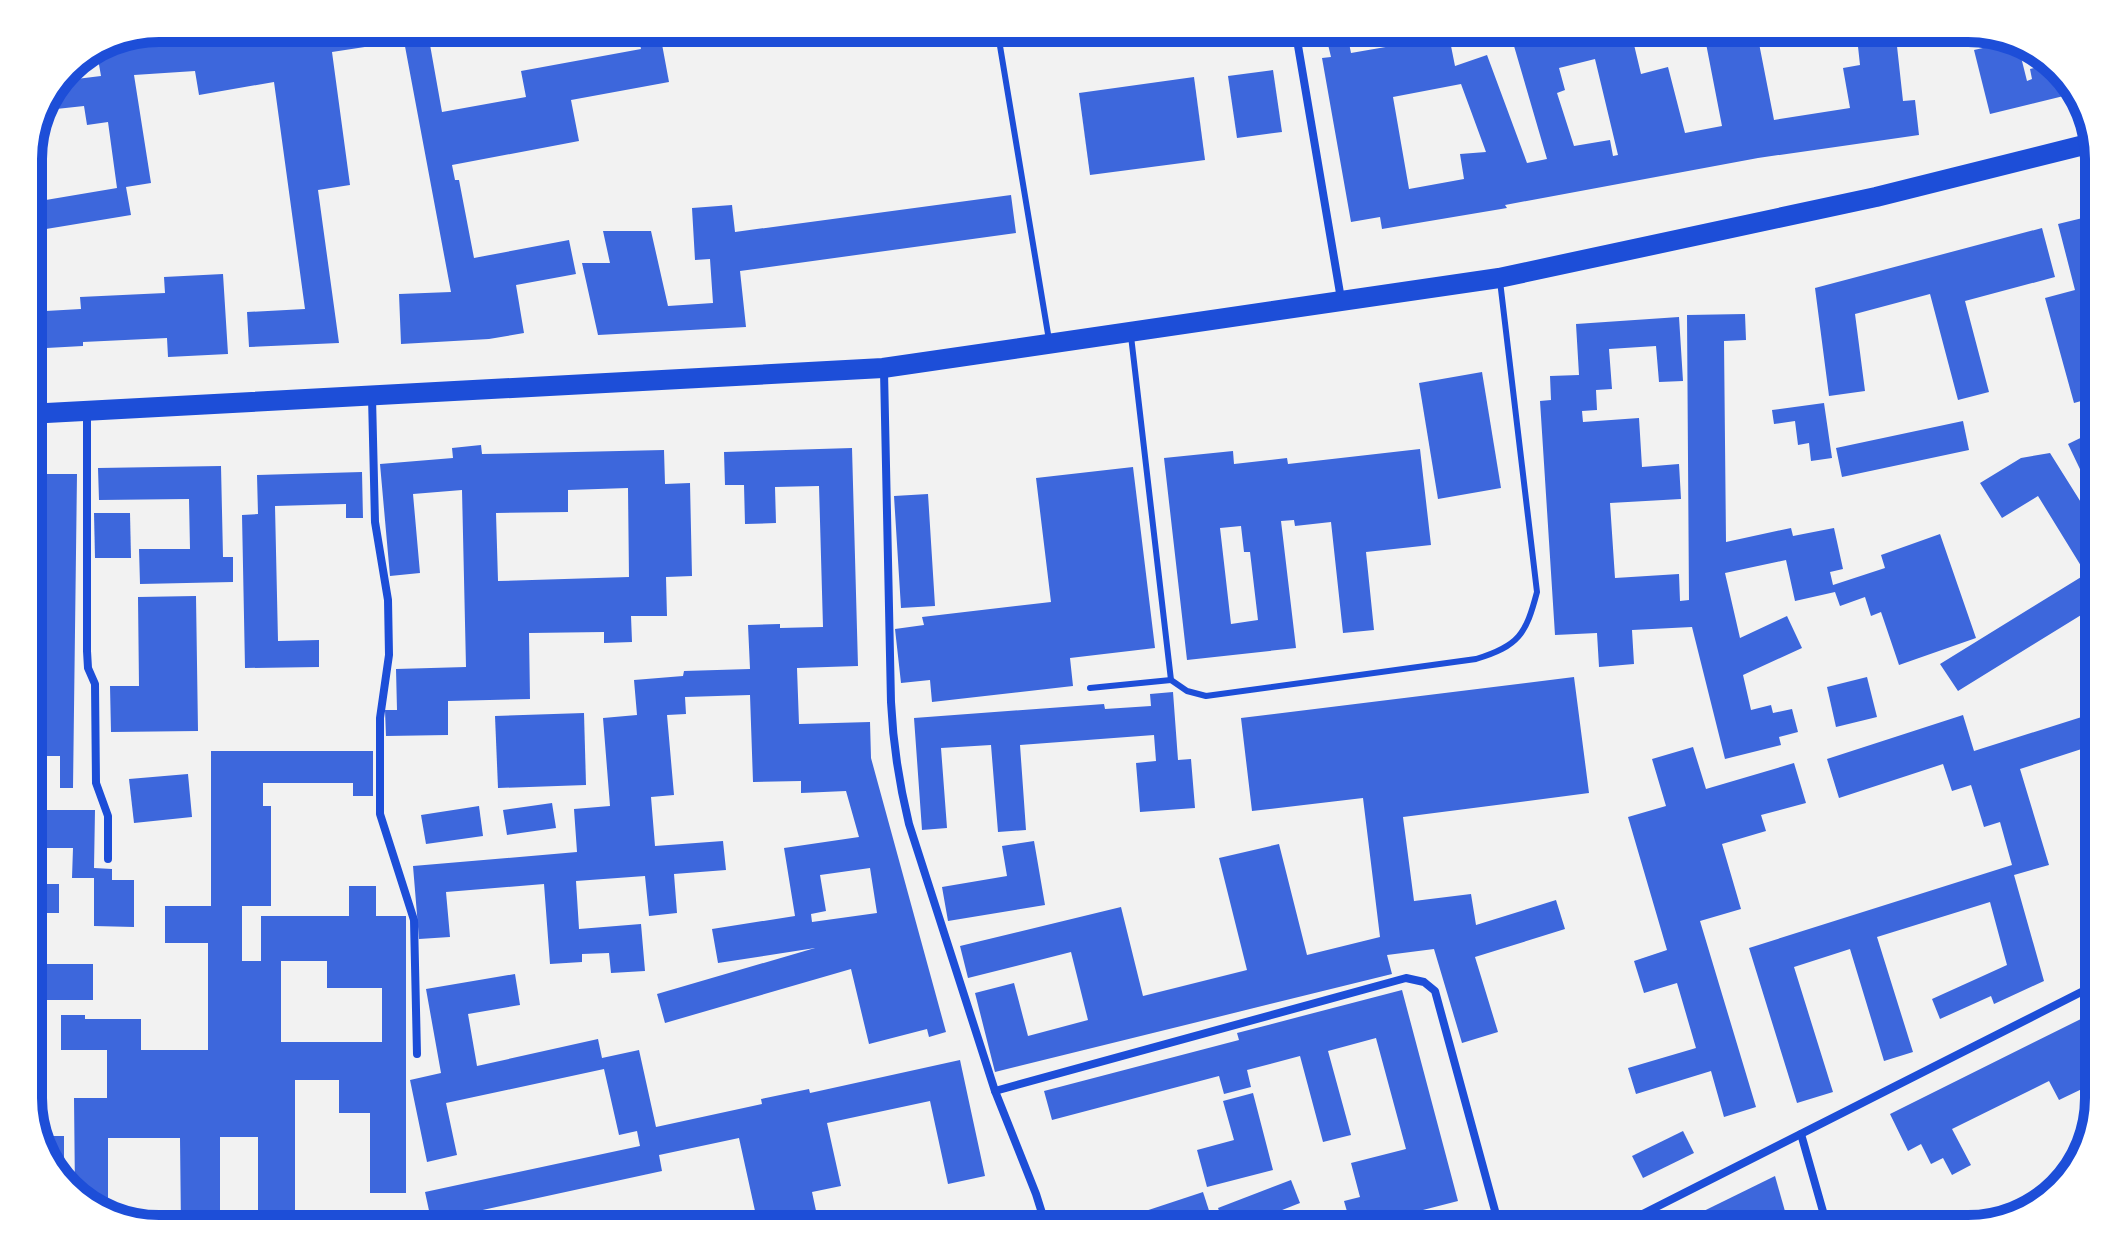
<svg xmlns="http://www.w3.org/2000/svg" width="2127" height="1257" font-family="'DM Sans',sans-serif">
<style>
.building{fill:#3d67dc;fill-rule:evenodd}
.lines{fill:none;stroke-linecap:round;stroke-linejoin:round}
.service{stroke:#1d4ed8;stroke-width:6}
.minor{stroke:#1d4ed8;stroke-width:8}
.primary{stroke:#1d4ed8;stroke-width:20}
.rim{fill:none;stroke:#1d4ed8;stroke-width:10}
</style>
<rect width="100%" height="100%" fill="#f2f2f2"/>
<!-- building -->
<g class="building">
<path d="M 272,28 L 427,28 L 442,112 L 526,97 L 521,71 L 641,49 L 637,28 L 659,28 L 669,82 L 571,100 L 579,141 L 452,165 L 455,180 L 459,180 L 474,258 L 569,240 L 576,274 L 516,285 L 524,333 L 489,339 L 401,344 L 399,294 L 451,292 L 404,41 L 332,52 L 350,185 L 318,190 L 339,343 L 249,347 L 247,312 L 305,309 L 274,82 L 199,95 L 195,71 L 134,75 L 151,183 L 126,187 L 131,215 L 28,232 L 28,203 L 117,188 L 108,122 L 87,125 L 84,106 L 47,110 L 60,81 L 101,76 L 97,53 L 122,43 L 188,39 Z"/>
<path d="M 1324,28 L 1346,28 L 1351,53 L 1449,36 L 1455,66 L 1487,55 L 1527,163 L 1547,159 L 1514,46 L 1550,35 L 1548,28 L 1630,28 L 1641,74 L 1668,67 L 1685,133 L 1722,126 L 1703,28 L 1756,28 L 1774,120 L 1850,108 L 1843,68 L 1860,65 L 1856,28 L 1895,28 L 1903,101 L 1915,100 L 1919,135 L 1758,158 L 1505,205 L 1507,208 L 1382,229 L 1380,217 L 1351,222 L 1322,58 L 1331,57 ZM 1595,59 L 1618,155 L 1613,156 L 1610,140 L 1574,146 L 1557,93 L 1565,90 L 1559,68 ZM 1461,84 L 1486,152 L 1460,154 L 1464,179 L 1409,189 L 1393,97 Z"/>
<path d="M 2014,41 L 2017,41 L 2027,81 L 2032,79 L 2030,69 L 2052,64 L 2080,92 L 1990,114 L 1974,50 Z"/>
<path d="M 1273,70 L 1282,132 L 1237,138 L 1228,76 Z"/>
<path d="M 1194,77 L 1205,160 L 1090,175 L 1079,93 Z"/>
<path d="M 1011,195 L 1016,233 L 740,271 L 746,327 L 598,335 L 582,263 L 610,263 L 603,231 L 651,231 L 668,306 L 713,303 L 710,259 L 695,260 L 692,208 L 732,205 L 735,232 Z"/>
<path d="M 2099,214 L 2099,248 L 2095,249 L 2099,261 L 2099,396 L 2074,403 L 2045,298 L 2075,290 L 2058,224 Z"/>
<path d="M 2042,228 L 2055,277 L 1965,301 L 1989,392 L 1958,400 L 1930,294 L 1855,314 L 1865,391 L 1829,396 L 1815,288 Z"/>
<path d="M 223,274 L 228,354 L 168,357 L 167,338 L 83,342 L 83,346 L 28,349 L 28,312 L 81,309 L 80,297 L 165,293 L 164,277 Z"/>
<path d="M 1745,314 L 1746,340 L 1724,341 L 1726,542 L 1791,528 L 1793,536 L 1834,528 L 1843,569 L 1830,572 L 1833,585 L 1885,568 L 1881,555 L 1940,534 L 1976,638 L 1899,665 L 1881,612 L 1871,616 L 1865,597 L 1840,606 L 1835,592 L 1795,601 L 1786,560 L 1725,573 L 1740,638 L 1787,616 L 1802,648 L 1743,675 L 1751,710 L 1771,705 L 1773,713 L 1792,709 L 1798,732 L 1779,737 L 1781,745 L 1725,759 L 1692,627 L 1632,630 L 1634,664 L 1599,667 L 1597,633 L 1555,635 L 1540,401 L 1551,400 L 1550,376 L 1579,375 L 1576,324 L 1679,317 L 1683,381 L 1659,382 L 1656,346 L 1609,349 L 1612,389 L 1596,390 L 1597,410 L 1582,411 L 1583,422 L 1639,418 L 1642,467 L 1679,464 L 1681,499 L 1610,503 L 1615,578 L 1679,574 L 1680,601 L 1689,600 L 1687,315 Z"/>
<path d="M 1482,372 L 1501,488 L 1438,499 L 1419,383 Z"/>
<path d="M 1824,403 L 1832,458 L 1811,461 L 1809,443 L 1798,445 L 1795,421 L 1774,424 L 1772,410 Z"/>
<path d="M 1963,421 L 1969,450 L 1842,477 L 1836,448 Z"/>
<path d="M 2099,429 L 2099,509 L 2068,444 Z"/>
<path d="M 481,445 L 482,454 L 664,450 L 665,484 L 690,483 L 692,576 L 666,577 L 667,616 L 631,616 L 632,642 L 604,643 L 604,632 L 529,633 L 530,699 L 448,701 L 448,735 L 386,736 L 385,710 L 397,710 L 396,669 L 466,667 L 462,490 L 413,494 L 420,573 L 390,576 L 380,464 L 453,458 L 452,448 ZM 628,488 L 629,577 L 498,581 L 496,513 L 568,512 L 568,490 Z"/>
<path d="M 852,448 L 858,666 L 797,668 L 799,724 L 870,722 L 871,758 L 946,1032 L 929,1037 L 927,1029 L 869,1044 L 851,969 L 665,1023 L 657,994 L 815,948 L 718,963 L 712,929 L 795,916 L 784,848 L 859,837 L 846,791 L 801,793 L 801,781 L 753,782 L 750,695 L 685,697 L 686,714 L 667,715 L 674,795 L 651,797 L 655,846 L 723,841 L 726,870 L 674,874 L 677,913 L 649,916 L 645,876 L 576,881 L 579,929 L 641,924 L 645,971 L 611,973 L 609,953 L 582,954 L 582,962 L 550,964 L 544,884 L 446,892 L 450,937 L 419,939 L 413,866 L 577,852 L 574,809 L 610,806 L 603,718 L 637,715 L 634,680 L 683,676 L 684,671 L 750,669 L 748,625 L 780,624 L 780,628 L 823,627 L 819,486 L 775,487 L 776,523 L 745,524 L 744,485 L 725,485 L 724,452 ZM 870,868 L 877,913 L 812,922 L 811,914 L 826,911 L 820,875 Z"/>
<path d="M 1420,449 L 1431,545 L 1366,552 L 1374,630 L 1343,633 L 1331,522 L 1295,526 L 1294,520 L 1281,521 L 1296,648 L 1187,660 L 1164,458 L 1233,451 L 1234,464 L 1287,458 L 1288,464 ZM 1241,526 L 1244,552 L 1250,552 L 1258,620 L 1231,624 L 1220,528 Z"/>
<path d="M 2050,453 L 2099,531 L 2099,604 L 1958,691 L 1940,664 L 2086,574 L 2038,496 L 2002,518 L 1980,483 L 2021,458 Z"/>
<path d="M 221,466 L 223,557 L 233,557 L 233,582 L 140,584 L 139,549 L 190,549 L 189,499 L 99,500 L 98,468 Z"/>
<path d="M 1133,467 L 1155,648 L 1070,658 L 1073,686 L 932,702 L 930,680 L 901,683 L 895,629 L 924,625 L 922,617 L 1051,602 L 1036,478 Z"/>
<path d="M 362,472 L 363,518 L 346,518 L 346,504 L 275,506 L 278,641 L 319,640 L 319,667 L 245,668 L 242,515 L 258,514 L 257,475 Z"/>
<path d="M 28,474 L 77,474 L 73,788 L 60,788 L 60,756 L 28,756 L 28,682 L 44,682 L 45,582 L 28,585 L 28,537 L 41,537 L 41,507 L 28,507 Z"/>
<path d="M 928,494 L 935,606 L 901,608 L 894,496 Z"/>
<path d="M 94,513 L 130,513 L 131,558 L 95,558 Z"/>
<path d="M 196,596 L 198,731 L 111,732 L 110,686 L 139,686 L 138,597 Z"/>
<path d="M 1574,677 L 1589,793 L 1403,817 L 1414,901 L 1471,894 L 1476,925 L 1556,900 L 1565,929 L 1475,957 L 1498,1032 L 1462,1043 L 1434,949 L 1387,955 L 1392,974 L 995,1072 L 975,993 L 1014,983 L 1028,1036 L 1088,1020 L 1071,952 L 968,978 L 960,946 L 1121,907 L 1143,996 L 1247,970 L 1219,858 L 1279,844 L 1307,955 L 1380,937 L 1363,798 L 1252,811 L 1241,718 Z"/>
<path d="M 1867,677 L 1877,717 L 1836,727 L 1827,687 Z"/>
<path d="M 1173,692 L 1178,760 L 1191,759 L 1195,808 L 1140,812 L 1136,763 L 1156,761 L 1154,735 L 1020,745 L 1026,830 L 998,832 L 991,745 L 941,748 L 947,828 L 922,830 L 914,718 L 1104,704 L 1105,709 L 1151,706 L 1150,694 Z"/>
<path d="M 584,713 L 586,785 L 498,788 L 495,716 Z"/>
<path d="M 1963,715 L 1974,751 L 2088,715 L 2097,744 L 2020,769 L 2049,865 L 2014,875 L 2044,981 L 1994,1004 L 1991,996 L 1940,1019 L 1932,999 L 2007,965 L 1990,902 L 1877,937 L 1913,1052 L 1884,1061 L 1850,949 L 1794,967 L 1833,1092 L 1797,1103 L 1749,948 L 2012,865 L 2000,822 L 1984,827 L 1971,785 L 1952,791 L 1943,764 L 1839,798 L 1827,759 Z"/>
<path d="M 1693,747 L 1706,789 L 1794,763 L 1806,803 L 1761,815 L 1766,831 L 1722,844 L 1741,909 L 1700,921 L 1756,1107 L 1724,1117 L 1711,1071 L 1636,1094 L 1628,1068 L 1696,1048 L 1677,983 L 1644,993 L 1634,961 L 1667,950 L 1628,817 L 1666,806 L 1652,759 Z"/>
<path d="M 211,751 L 373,751 L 373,796 L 353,796 L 353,783 L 263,783 L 263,806 L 271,806 L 271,906 L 242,906 L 242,961 L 261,961 L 261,916 L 349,916 L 349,886 L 376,886 L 376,916 L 406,916 L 406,1193 L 370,1193 L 370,1113 L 339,1113 L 339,1080 L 295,1080 L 295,1229 L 181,1229 L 180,1138 L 108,1138 L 108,1215 L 93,1211 L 75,1193 L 74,1098 L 107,1098 L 107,1050 L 61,1050 L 61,1015 L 85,1015 L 85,1019 L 141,1019 L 141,1050 L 208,1050 L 208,943 L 165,943 L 165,906 L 211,906 ZM 281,961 L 327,961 L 327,988 L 382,988 L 382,1042 L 281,1042 ZM 220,1137 L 258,1137 L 258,1223 L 220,1223 Z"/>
<path d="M 188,774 L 192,817 L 134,823 L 129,779 Z"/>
<path d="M 552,803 L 556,828 L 507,835 L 503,810 Z"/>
<path d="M 479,806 L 483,836 L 426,844 L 421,815 Z"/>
<path d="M 28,810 L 95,810 L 94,868 L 112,869 L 112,880 L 134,880 L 134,927 L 94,926 L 94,878 L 72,878 L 73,848 L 28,848 Z"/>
<path d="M 1034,841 L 1045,905 L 948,921 L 942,887 L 1007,876 L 1002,846 Z"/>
<rect x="28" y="884" width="31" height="29"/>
<rect x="28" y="964" width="65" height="36"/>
<path d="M 515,974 L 520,1005 L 468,1014 L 477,1066 L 598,1039 L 602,1058 L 639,1050 L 656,1127 L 762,1104 L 761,1099 L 809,1089 L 810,1093 L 960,1060 L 985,1176 L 948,1184 L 930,1101 L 827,1123 L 841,1186 L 812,1192 L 818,1220 L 828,1218 L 830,1229 L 759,1229 L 739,1138 L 659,1155 L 662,1171 L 469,1213 L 473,1229 L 433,1229 L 425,1192 L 640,1146 L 637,1131 L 619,1135 L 604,1069 L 446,1103 L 457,1155 L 427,1162 L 410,1080 L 441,1073 L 426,989 Z"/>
<path d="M 1402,990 L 1458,1201 L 1384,1220 L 1387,1229 L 1352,1229 L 1344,1201 L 1360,1197 L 1351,1163 L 1406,1149 L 1376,1038 L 1328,1051 L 1351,1135 L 1323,1142 L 1300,1056 L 1247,1070 L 1251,1087 L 1224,1094 L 1219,1076 L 1052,1120 L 1044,1091 L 1239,1040 L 1237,1033 Z"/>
<path d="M 2099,1010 L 2099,1098 L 2095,1111 L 2084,1088 L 2059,1100 L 2049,1081 L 1952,1129 L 1971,1165 L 1952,1175 L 1943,1158 L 1931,1164 L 1921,1144 L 1908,1151 L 1890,1114 Z"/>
<rect x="28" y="1012" width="15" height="39"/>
<path d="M 1253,1093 L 1273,1170 L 1207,1187 L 1197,1150 L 1234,1140 L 1223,1101 Z"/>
<path d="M 1683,1131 L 1694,1153 L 1643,1178 L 1632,1156 Z"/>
<path d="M 37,1136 L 64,1136 L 64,1162 L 45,1162 Z"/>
<path d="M 1775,1176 L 1790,1229 L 1667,1229 Z"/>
<path d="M 1291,1180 L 1300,1203 L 1233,1229 L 1226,1229 L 1218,1208 Z"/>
<path d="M 1203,1192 L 1215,1229 L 1094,1229 L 1094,1228 Z"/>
</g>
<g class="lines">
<!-- service -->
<g class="service">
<path d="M 997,28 L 1049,340"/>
<path d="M 1131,336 L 1171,680 L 1187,691 L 1206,696 L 1476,659 C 1519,646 1526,634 1537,592 L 1500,281"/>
<path d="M 1090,688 L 1171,680"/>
</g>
<!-- minor -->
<g class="minor">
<path d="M 1295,28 L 1341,299"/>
<path d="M 884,371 L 891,702 C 893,744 899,783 909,824 L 995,1091 L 1036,1194 L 1047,1229"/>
<path d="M 372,397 L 375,522 L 388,600 L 389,655 L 380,718 L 380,814 L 414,920 L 417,1054"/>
<path d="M 87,413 L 87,651 L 88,668 L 95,684 L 96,783 L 108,816 L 108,859"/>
<path d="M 995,1091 L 1406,978 L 1424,982 L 1435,991 L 1500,1229"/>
<path d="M 1801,1134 L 1828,1229"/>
<path d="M 1613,1229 L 2099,983"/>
</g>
<!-- primary -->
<path class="primary" d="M 28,414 L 883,368 L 1499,278 L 1876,197 L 2096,142"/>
</g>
<!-- crop -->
<path d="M0 0H2127V1257H0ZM159 42H1968A117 117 0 0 1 2085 159V1098A117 117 0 0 1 1968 1215H159A117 117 0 0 1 42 1098V159A117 117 0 0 1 159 42Z" fill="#fff" fill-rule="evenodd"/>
<path class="rim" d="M159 42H1968A117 117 0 0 1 2085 159V1098A117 117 0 0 1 1968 1215H159A117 117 0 0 1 42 1098V159A117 117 0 0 1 159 42Z"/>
</svg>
